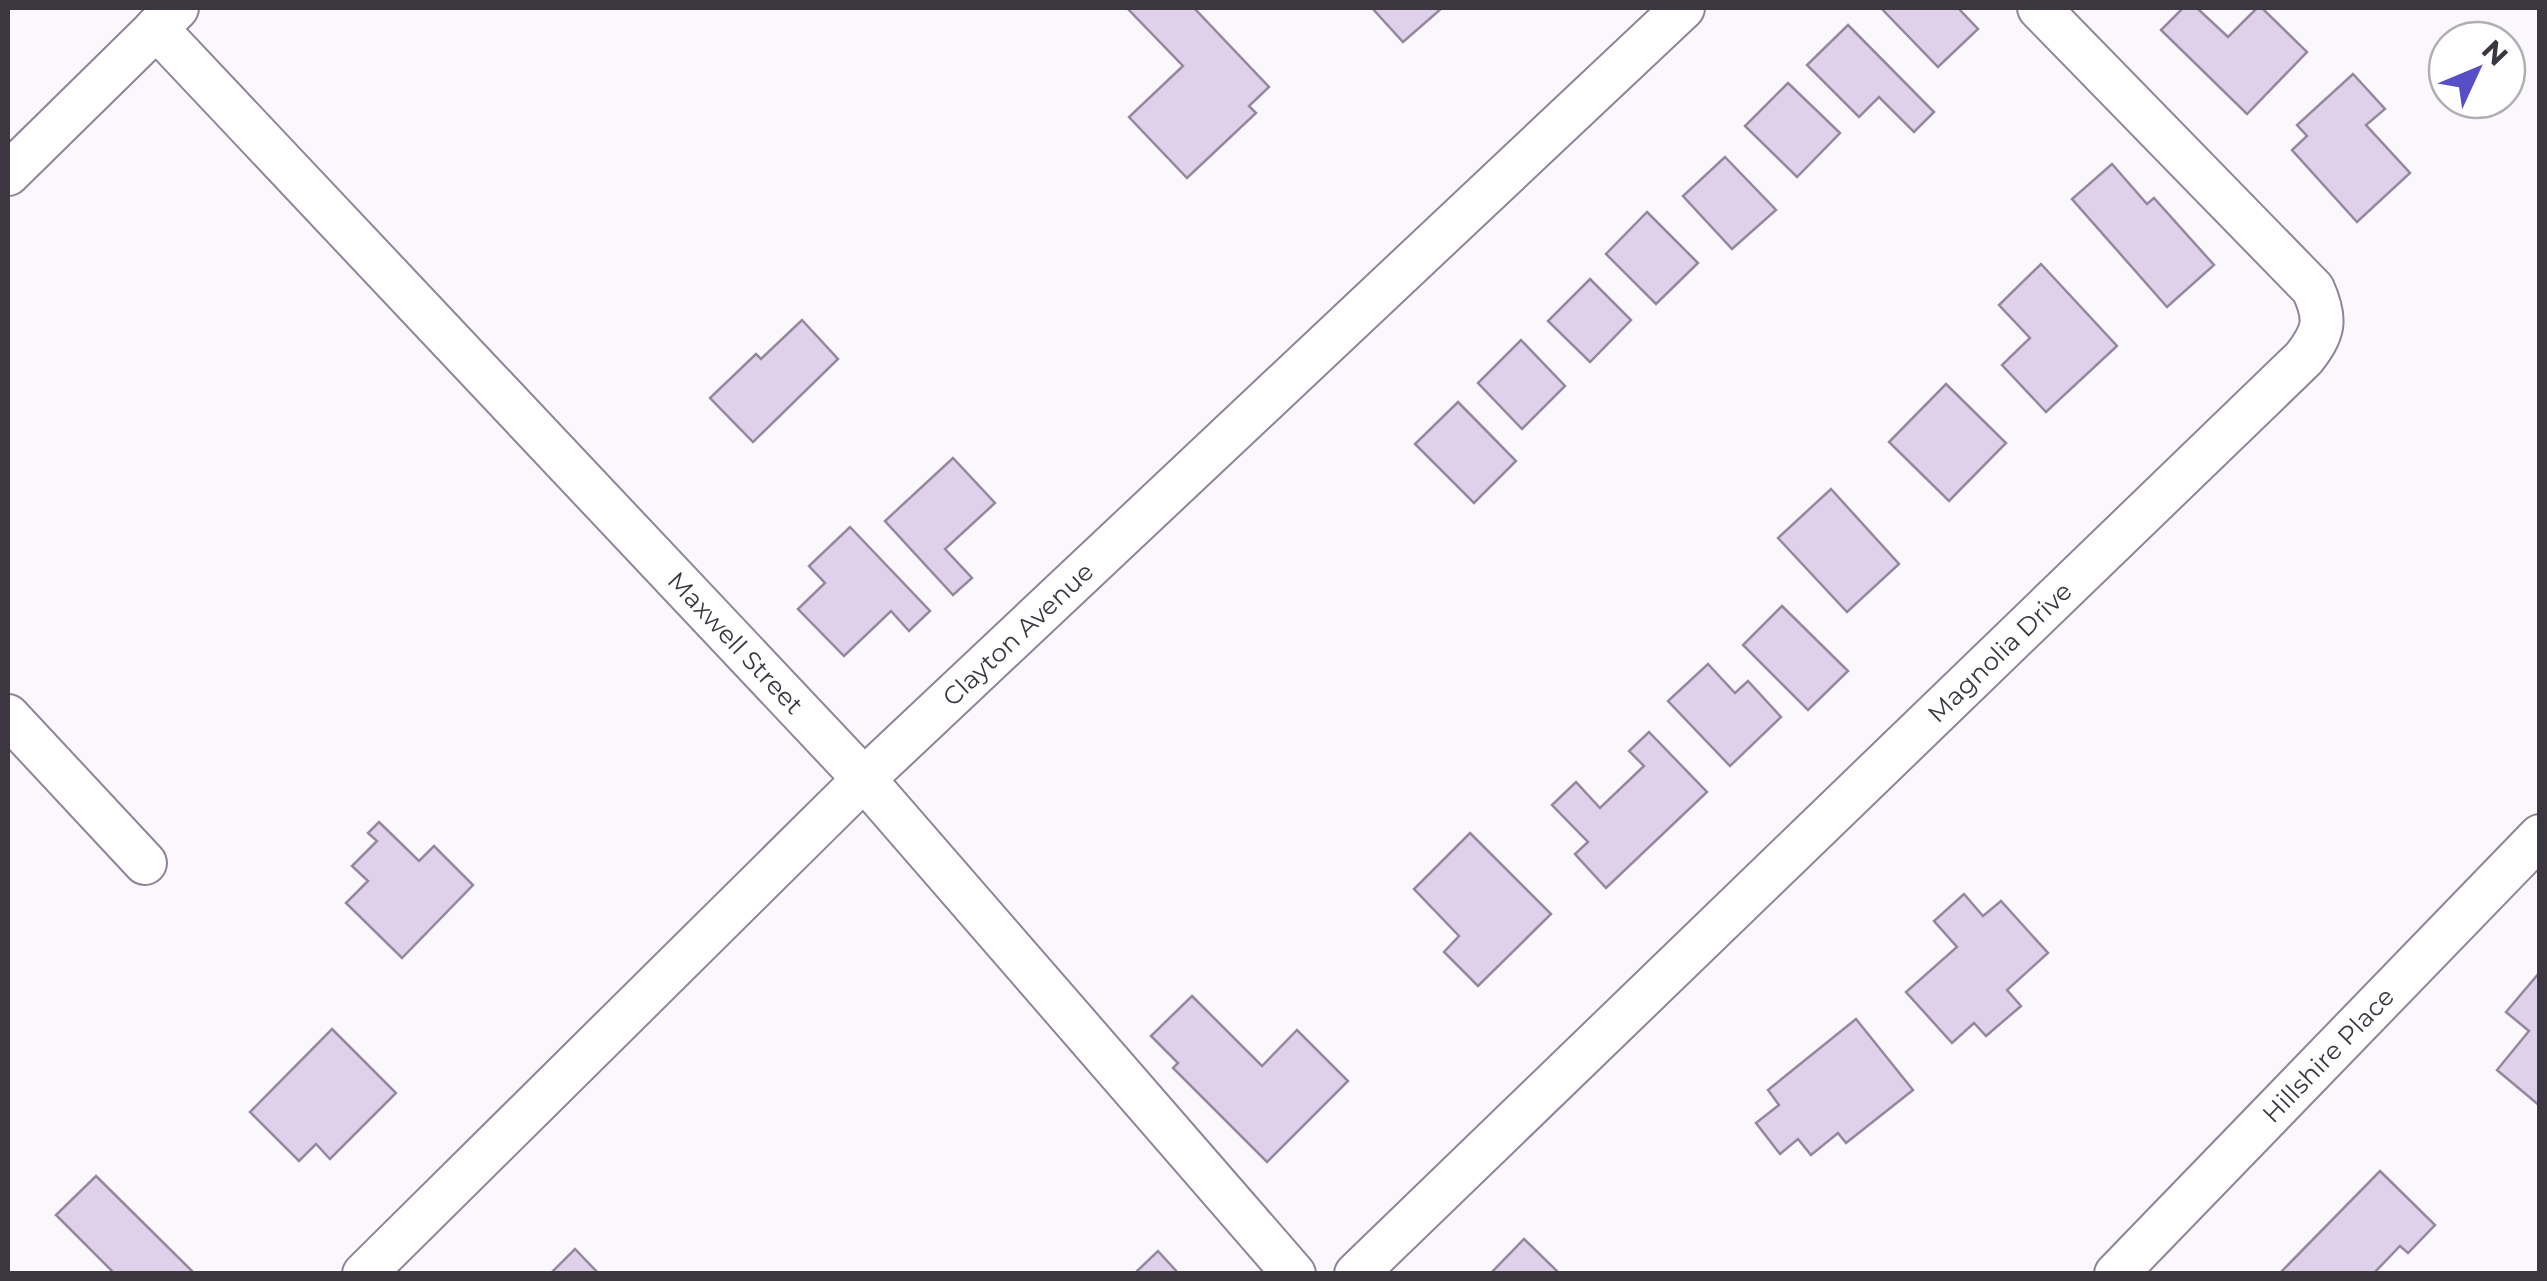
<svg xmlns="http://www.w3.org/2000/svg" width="2547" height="1281" font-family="Montserrat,sans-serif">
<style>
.building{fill:#dfd1ea;stroke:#94879e;stroke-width:2.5}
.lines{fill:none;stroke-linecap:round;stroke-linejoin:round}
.minor-casing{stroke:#8f839a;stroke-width:46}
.minor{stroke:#fff;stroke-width:42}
.labels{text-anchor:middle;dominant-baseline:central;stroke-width:8;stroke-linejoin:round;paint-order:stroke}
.street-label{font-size:25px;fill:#3b3640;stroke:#fff}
</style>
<rect width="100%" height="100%" fill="#faf7fd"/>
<!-- building -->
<g class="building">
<path d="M 1127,8 L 1194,8 L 1269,87 L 1249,106 L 1256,113 L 1187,178 L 1129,117 L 1183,66 Z"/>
<path d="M 1372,8 L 1442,8 L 1403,42 Z"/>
<path d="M 1881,8 L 1958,8 L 1978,29 L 1938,67 Z"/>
<path d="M 2183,8 L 2197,8 L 2228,37 L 2257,8 L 2262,8 L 2307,52 L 2247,114 L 2161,30 Z"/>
<path d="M 1848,25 L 1934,112 L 1914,132 L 1879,97 L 1859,117 L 1807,65 Z"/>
<path d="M 2353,74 L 2385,109 L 2366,125 L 2410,173 L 2357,222 L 2292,150 L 2307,136 L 2297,125 Z"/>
<path d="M 1788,83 L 1840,133 L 1797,177 L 1745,126 Z"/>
<path d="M 1725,157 L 1776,210 L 1732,249 L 1683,196 Z"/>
<path d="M 2112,164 L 2147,204 L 2154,198 L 2214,265 L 2167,307 L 2072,199 Z"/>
<path d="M 1647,212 L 1698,263 L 1656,304 L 1606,254 Z"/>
<path d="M 2041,264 L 2117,346 L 2046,412 L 2002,365 L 2030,338 L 1999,305 Z"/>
<path d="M 1590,279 L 1631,320 L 1590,362 L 1548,321 Z"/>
<path d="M 802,320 L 838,359 L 753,442 L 710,398 L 756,354 L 761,359 Z"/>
<path d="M 1521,340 L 1565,386 L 1522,429 L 1478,383 Z"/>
<path d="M 1946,384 L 2006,443 L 1949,501 L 1889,442 Z"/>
<path d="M 1458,402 L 1516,461 L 1474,503 L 1415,444 Z"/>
<path d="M 953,458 L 995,503 L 945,549 L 972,578 L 953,595 L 885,521 Z"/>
<path d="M 1831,489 L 1899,564 L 1847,612 L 1778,538 Z"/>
<path d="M 850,527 L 930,611 L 909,631 L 891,611 L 844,656 L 798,609 L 825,583 L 809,566 Z"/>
<path d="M 1782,606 L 1848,671 L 1808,710 L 1743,645 Z"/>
<path d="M 1708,664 L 1735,693 L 1748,681 L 1781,717 L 1730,766 L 1668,701 Z"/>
<path d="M 1649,732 L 1707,792 L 1606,888 L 1575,854 L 1588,842 L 1552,805 L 1576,782 L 1600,808 L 1644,766 L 1629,751 Z"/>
<path d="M 379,822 L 419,861 L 434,846 L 473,885 L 402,958 L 346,903 L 368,881 L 352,866 L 377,841 L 368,833 Z"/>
<path d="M 1470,833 L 1551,914 L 1478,986 L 1444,952 L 1459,936 L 1414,889 Z"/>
<path d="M 1964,894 L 1983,916 L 2001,901 L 2048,953 L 2007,990 L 2021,1006 L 1986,1036 L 1974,1023 L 1952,1043 L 1906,992 L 1957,947 L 1934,921 Z"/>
<path d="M 2540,972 L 2540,1106 L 2497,1070 L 2529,1031 L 2506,1012 Z"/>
<path d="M 1192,996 L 1262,1066 L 1297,1030 L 1348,1081 L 1267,1162 L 1173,1068 L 1178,1063 L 1151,1036 Z"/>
<path d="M 1856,1019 L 1913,1090 L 1846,1143 L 1838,1133 L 1811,1155 L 1798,1139 L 1780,1154 L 1756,1123 L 1779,1105 L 1768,1090 Z"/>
<path d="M 332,1029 L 396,1093 L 330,1159 L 316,1144 L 299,1161 L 250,1112 Z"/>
<path d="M 2380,1171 L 2435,1225 L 2408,1253 L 2400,1246 L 2373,1274 L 2279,1274 Z"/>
<path d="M 96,1176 L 195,1274 L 115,1274 L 56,1215 Z"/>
<path d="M 1524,1239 L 1560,1274 L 1490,1274 Z"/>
<path d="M 575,1249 L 599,1274 L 550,1274 Z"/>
<path d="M 1158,1251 L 1179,1274 L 1134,1274 Z"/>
</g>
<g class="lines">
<!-- minor casing -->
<g class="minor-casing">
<g id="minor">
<path id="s1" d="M 156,28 L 864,779 L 1294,1274"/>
<path d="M 8,174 L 177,8"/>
<path d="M 8,716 L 145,863"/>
<path id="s2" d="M 364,1274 L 864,779 L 1683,8"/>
<path id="s3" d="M 1356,1274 L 2304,358 C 2324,332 2327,320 2313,289 L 2039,8"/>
<path id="s4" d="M 2116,1274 L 2540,836"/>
</g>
</g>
<!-- minor -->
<use href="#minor" class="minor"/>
</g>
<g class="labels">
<!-- street labels -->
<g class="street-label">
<text stroke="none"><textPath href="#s2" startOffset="915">Clayton Avenue</textPath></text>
<text stroke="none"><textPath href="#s1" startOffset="845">Maxwell Street</textPath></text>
<text stroke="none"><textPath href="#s3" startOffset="895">Magnolia Drive</textPath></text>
<text stroke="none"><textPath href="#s4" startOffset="305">Hillshire Place</textPath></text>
</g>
</g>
<!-- border -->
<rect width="2547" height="1281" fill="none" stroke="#3b3640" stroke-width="20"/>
<!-- north arrow -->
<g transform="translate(2477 70) rotate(46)"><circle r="48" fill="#ffffff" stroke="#b1afb3" stroke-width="2.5"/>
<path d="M0-8L18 38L0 25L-18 38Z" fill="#584ec6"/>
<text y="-15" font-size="28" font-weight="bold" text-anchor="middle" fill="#3b3640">N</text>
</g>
</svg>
